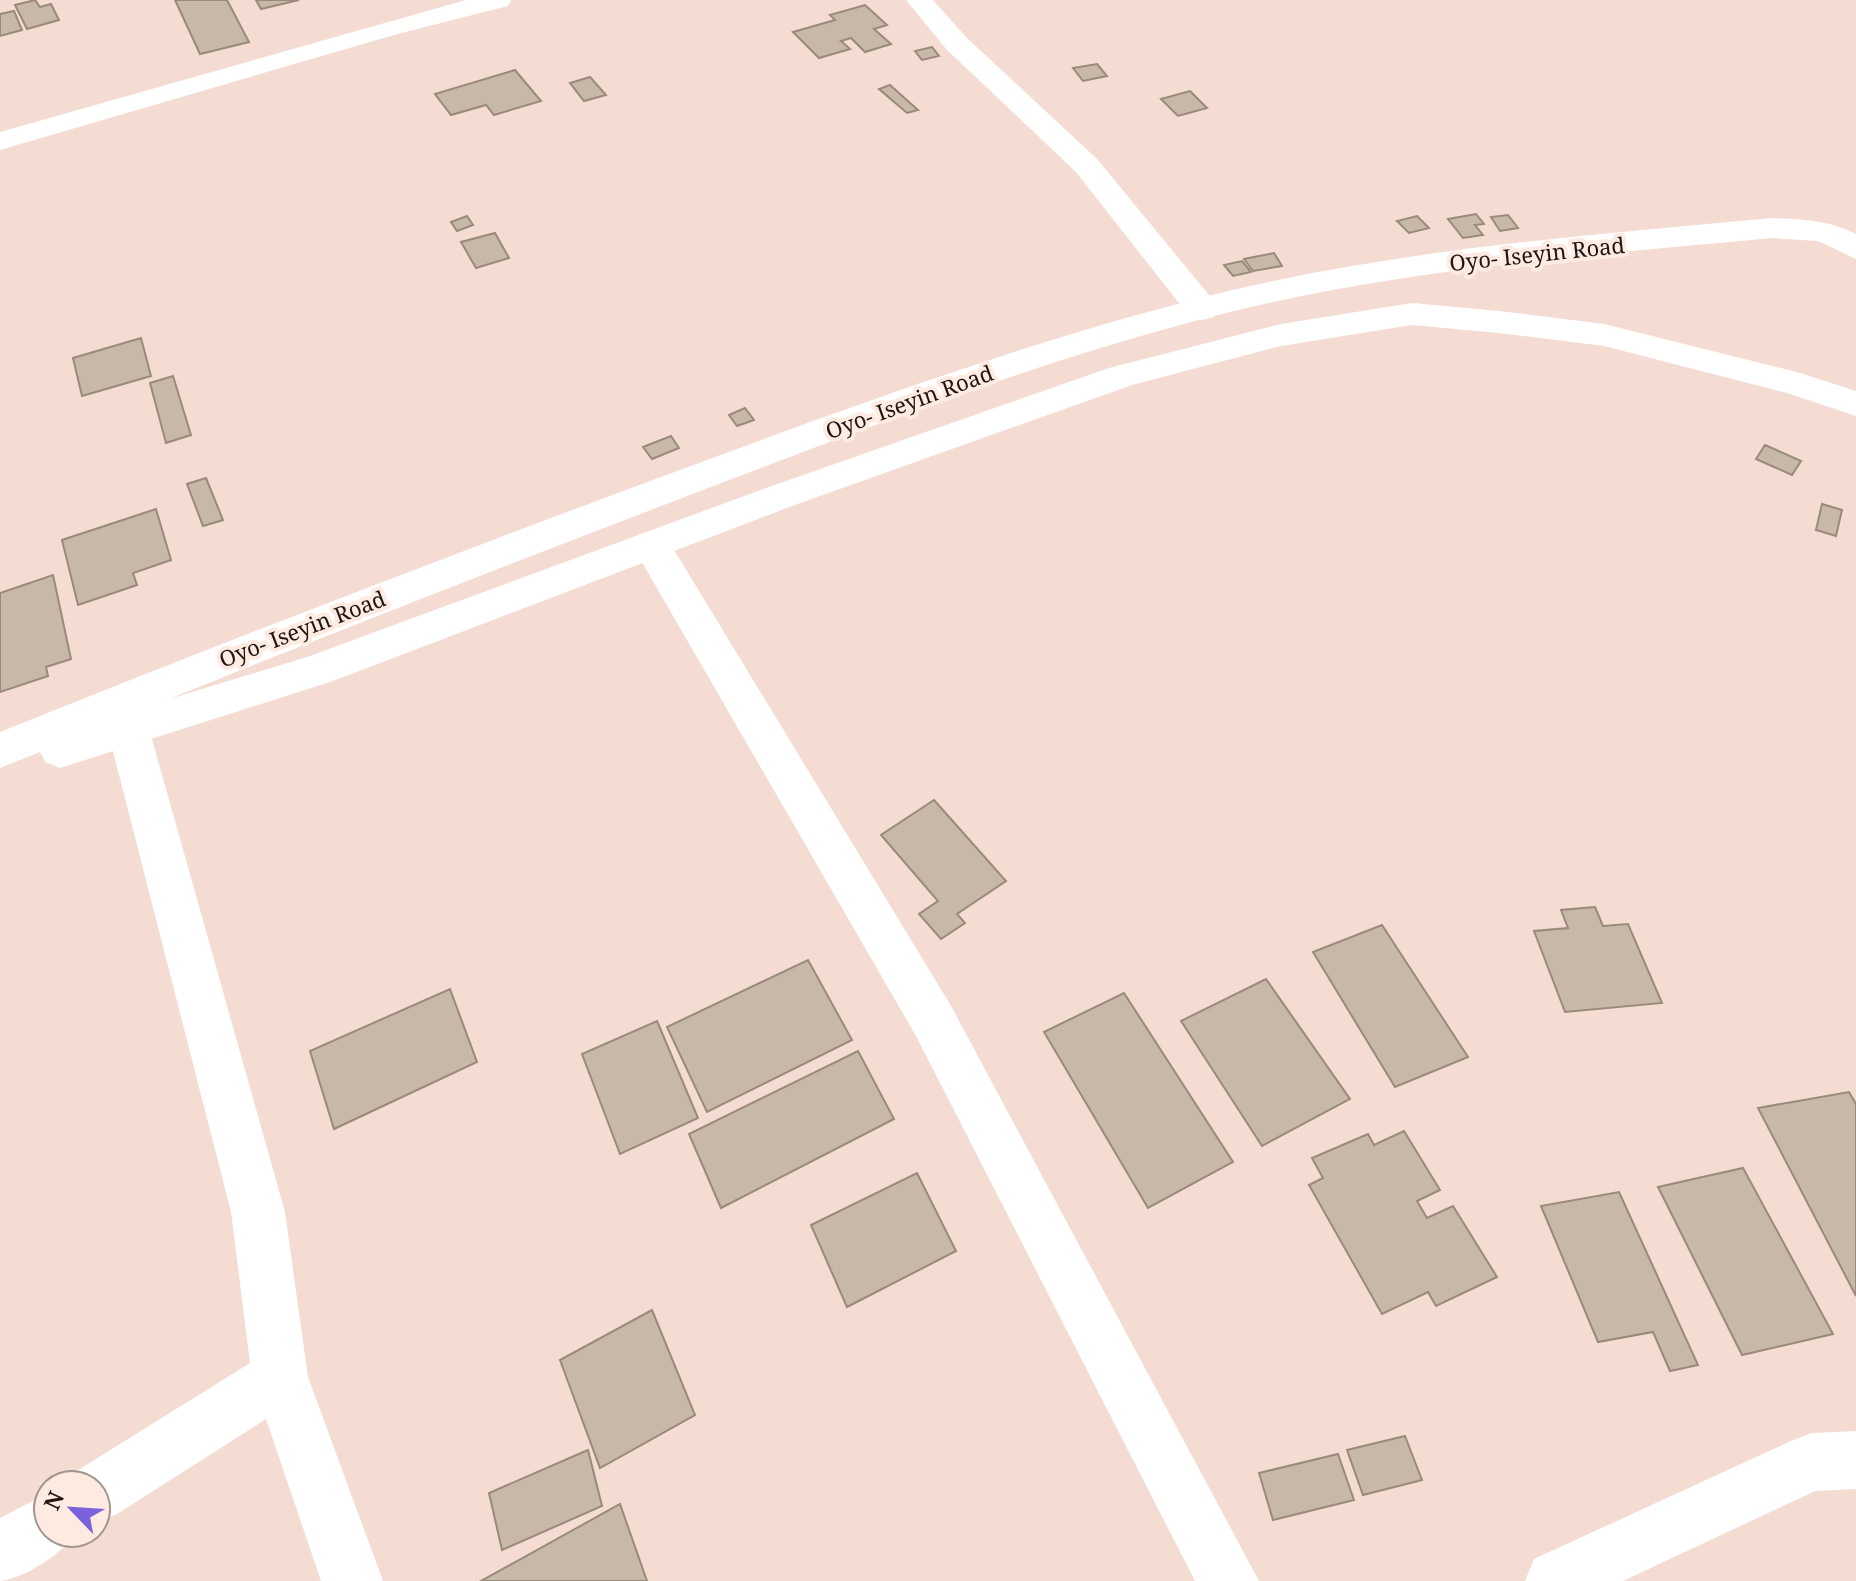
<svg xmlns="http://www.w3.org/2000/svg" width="1856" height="1581" font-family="'Noto Serif',serif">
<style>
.building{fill:#c8b8a7;stroke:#998a7a;stroke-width:2}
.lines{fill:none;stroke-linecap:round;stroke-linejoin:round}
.minor{fill:#fff;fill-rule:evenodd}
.primary{fill:#fff;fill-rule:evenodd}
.labels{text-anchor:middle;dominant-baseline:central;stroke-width:8;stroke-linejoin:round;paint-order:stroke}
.street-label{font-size:22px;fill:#1e1613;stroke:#fdebe2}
</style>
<rect width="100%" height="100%" fill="#f4dcd2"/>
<!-- building -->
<g class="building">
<path d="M 35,0 L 40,7 L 51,4 L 59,20 L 27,29 L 15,5 Z"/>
<path d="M 175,0 L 227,0 L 249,42 L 200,54 Z"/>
<path d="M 256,0 L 299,0 L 261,9 Z"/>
<path d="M 865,5 L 887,25 L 874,29 L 891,44 L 865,52 L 851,38 L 841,41 L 850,49 L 819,58 L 793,32 L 835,20 L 830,15 Z"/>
<path d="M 14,11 L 22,30 L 0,36 L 0,14 Z"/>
<path d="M 932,47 L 939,56 L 922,60 L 915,51 Z"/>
<path d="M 1097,64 L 1107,76 L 1083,81 L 1073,68 Z"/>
<path d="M 515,70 L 541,101 L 494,115 L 486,105 L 451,115 L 435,94 Z"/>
<path d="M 590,77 L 606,95 L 584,101 L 570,83 Z"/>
<path d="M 890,85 L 918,110 L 907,113 L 879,89 Z"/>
<path d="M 1190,91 L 1207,108 L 1178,116 L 1161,99 Z"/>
<path d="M 1476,214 L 1484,224 L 1475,225 L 1483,235 L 1463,238 L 1448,219 Z"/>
<path d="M 1508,215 L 1518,228 L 1500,231 L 1491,217 Z"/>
<path d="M 467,216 L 473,225 L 457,231 L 451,222 Z"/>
<path d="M 1417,216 L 1429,228 L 1409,233 L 1397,221 Z"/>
<path d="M 495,233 L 509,258 L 476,268 L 461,242 Z"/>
<path d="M 1274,253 L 1282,266 L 1253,271 L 1244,259 Z"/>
<path d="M 1242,261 L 1251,272 L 1233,276 L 1224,265 Z"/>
<path d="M 141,338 L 151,376 L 82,396 L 73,358 Z"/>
<path d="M 173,376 L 191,435 L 166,443 L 150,383 Z"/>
<path d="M 745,408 L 754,420 L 737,426 L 729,415 Z"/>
<path d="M 671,436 L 679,448 L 652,459 L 643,447 Z"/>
<path d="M 1765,445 L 1801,461 L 1792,475 L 1756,459 Z"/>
<path d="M 206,478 L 223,520 L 203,526 L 187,484 Z"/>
<path d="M 1822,504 L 1842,510 L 1836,536 L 1816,530 Z"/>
<path d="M 156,509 L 171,560 L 133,573 L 137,585 L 78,605 L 62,540 Z"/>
<path d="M 53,575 L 71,659 L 46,667 L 48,676 L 0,692 L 0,593 Z"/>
<path d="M 934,800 L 1006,881 L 957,914 L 965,923 L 941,939 L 919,914 L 938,901 L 881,835 Z"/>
<path d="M 1595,907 L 1603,926 L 1628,924 L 1662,1003 L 1565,1012 L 1534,931 L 1568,928 L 1561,910 Z"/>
<path d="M 1382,925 L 1468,1057 L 1395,1087 L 1313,952 Z"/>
<path d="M 808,960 L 852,1040 L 707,1112 L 667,1027 Z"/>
<path d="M 1266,979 L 1350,1099 L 1262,1146 L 1181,1021 Z"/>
<path d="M 450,989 L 477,1062 L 334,1129 L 310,1051 Z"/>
<path d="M 1124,993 L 1233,1162 L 1148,1208 L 1044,1032 Z"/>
<path d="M 657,1021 L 698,1118 L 620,1154 L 582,1054 Z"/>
<path d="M 858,1051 L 894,1119 L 721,1208 L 689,1134 Z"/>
<path d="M 1849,1092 L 1856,1104 L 1856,1296 L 1758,1108 Z"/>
<path d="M 1404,1131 L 1440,1190 L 1417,1201 L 1427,1218 L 1453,1206 L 1497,1277 L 1436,1306 L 1428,1292 L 1382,1314 L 1309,1185 L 1323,1178 L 1312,1158 L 1368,1134 L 1374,1145 Z"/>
<path d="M 1743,1168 L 1833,1334 L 1742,1355 L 1658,1187 Z"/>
<path d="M 917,1173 L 956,1251 L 847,1307 L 811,1225 Z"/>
<path d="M 1619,1192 L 1698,1365 L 1670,1371 L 1653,1332 L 1598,1342 L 1541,1206 Z"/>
<path d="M 652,1310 L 695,1415 L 600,1468 L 560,1360 Z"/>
<path d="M 1405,1436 L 1422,1480 L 1363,1495 L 1347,1450 Z"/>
<path d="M 588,1450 L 602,1506 L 502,1550 L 489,1493 Z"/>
<path d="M 1338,1454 L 1354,1500 L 1273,1520 L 1259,1473 Z"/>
<path d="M 620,1504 L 647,1581 L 481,1581 Z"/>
</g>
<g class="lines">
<!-- minor -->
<g class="minor">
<path d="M 466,0 L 511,0 L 508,6 L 394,35 L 0,150 L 0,132 Z"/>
<path d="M 906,0 L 933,0 L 967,38 L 1097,159 L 1214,301 L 1219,309 L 1214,317 L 1202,320 L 1190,317 L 1075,171 L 947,50 Z"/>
<path d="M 651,531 L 665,535 L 950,1004 L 1259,1581 L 1195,1581 L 916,1036 L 632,545 L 637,535 Z"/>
<path d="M 129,715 L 144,720 L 150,732 L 285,1212 L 308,1377 L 383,1581 L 321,1581 L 266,1419 L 117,1514 L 96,1523 L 96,1485 L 70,1485 L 75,1472 L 250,1363 L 231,1212 L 108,732 L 114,720 Z"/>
<path d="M 1856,1431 L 1856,1489 L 1815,1491 L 1623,1581 L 1525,1581 L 1534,1559 L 1791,1441 L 1812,1433 Z"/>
<path d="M 48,1493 L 48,1533 L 74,1533 C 65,1553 23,1579 0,1581 L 0,1518 Z"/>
</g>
<!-- primary -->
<path class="primary" d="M 1772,218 C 1801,219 1830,220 1856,234 L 1856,259 L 1818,241 L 1772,238 C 1593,255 1414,268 1238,310 C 1058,354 884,421 711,487 C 530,556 349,626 169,699 L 307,657 L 766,488 L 1109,368 L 1281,324 L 1412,303 L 1499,311 L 1604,324 L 1797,372 L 1856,391 L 1856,416 L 1787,393 L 1604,346 L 1499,333 L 1412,325 L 1281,346 L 1132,385 L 792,506 L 333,681 L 60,768 L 45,762 L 40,752 L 0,768 L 0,732 C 219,644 440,559 661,477 C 850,407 1040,336 1237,289 C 1413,248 1592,235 1772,218 Z"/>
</g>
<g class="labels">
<!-- street labels -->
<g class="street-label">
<text transform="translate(1537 253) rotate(-6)">Oyo- Iseyin Road</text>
<text transform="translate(909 401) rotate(-20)">Oyo- Iseyin Road</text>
<text transform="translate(302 628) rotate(-21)">Oyo- Iseyin Road</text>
</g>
</g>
<!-- north arrow -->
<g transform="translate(72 1509) rotate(295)"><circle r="38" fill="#fdebe2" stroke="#a4968f" stroke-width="2"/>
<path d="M0-6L14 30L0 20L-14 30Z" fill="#7b62dd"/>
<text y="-12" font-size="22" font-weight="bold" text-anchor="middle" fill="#1e1613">N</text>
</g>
</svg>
